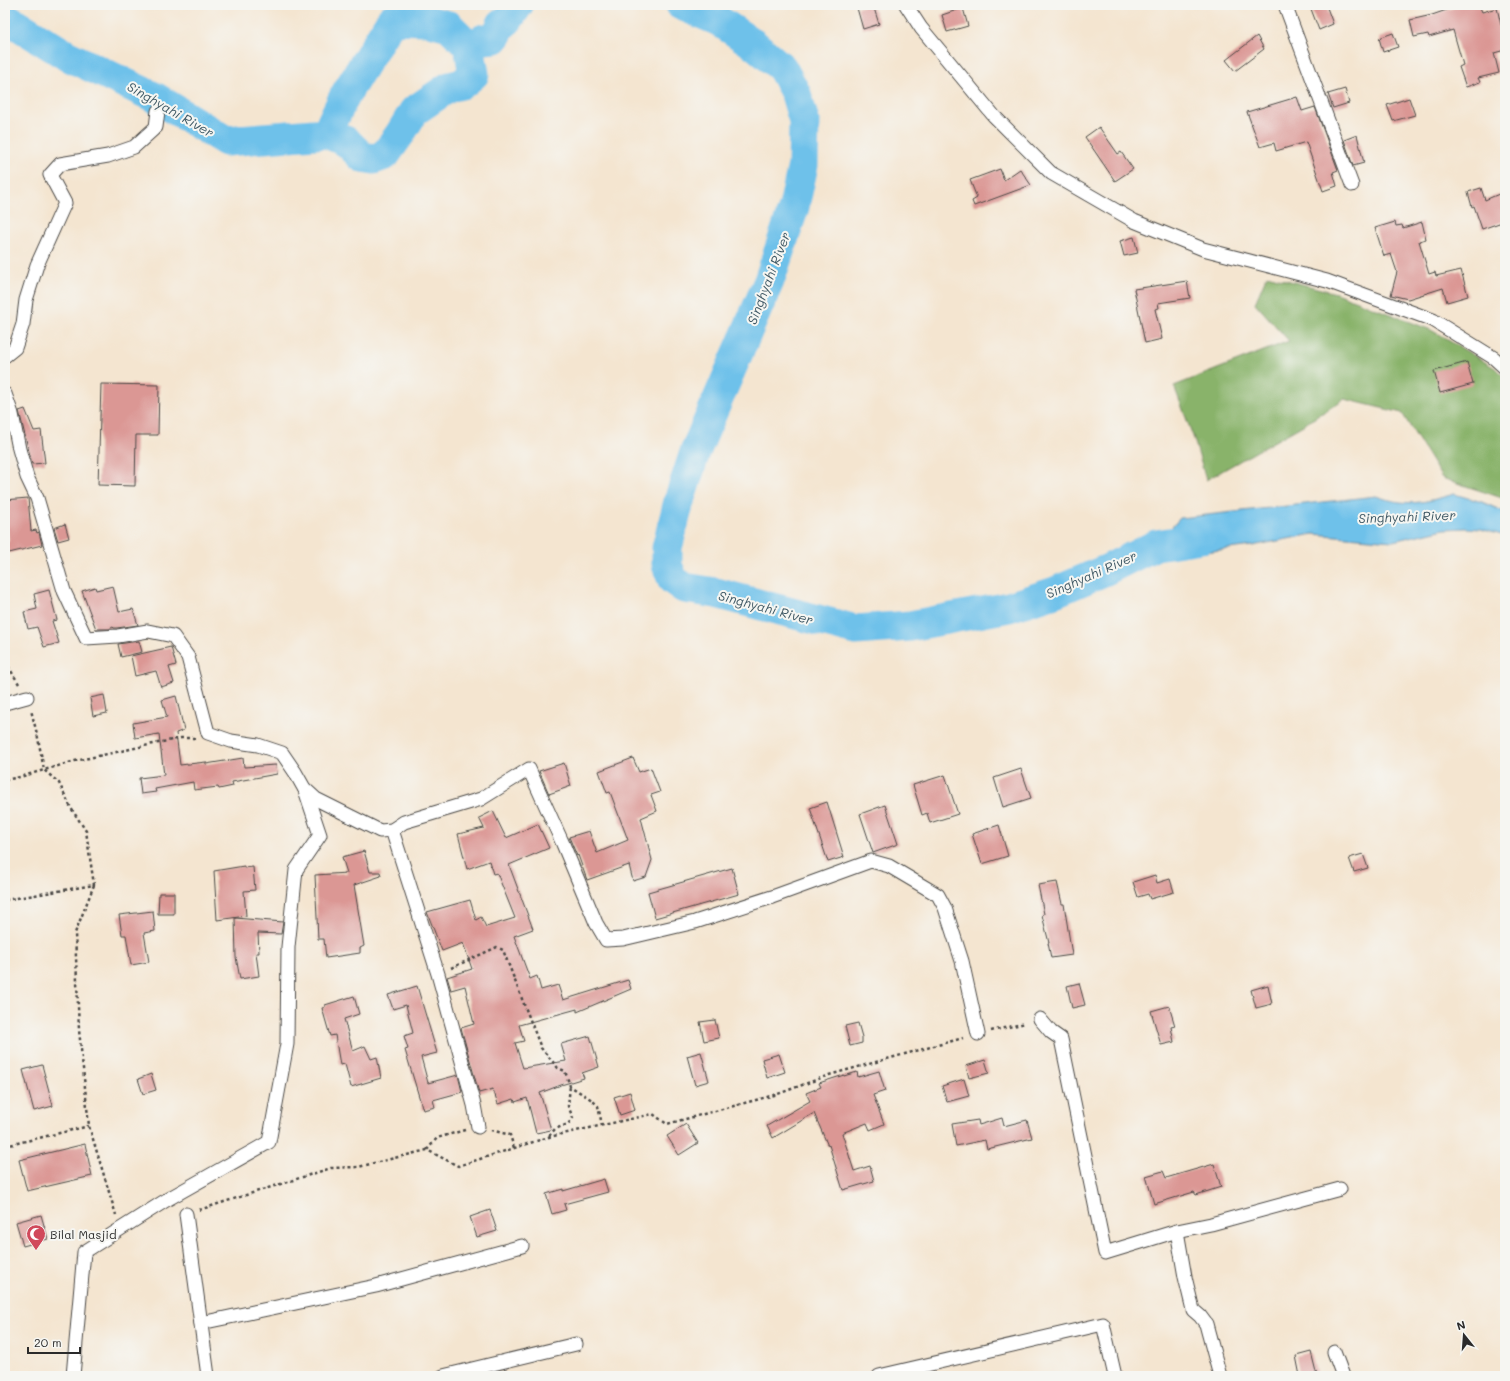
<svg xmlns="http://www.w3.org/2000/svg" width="1510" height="1381" font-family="Mali,sans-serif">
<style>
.forest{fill:#89b36b;stroke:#5a6f4b}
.water{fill:#6ec1ea;stroke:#4c768a}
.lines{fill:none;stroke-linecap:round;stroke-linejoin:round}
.river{stroke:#6ec1ea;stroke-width:31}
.building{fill:#db9794}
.minor-casing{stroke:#494744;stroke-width:15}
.path{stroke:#494744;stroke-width:2.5;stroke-dasharray:3 3;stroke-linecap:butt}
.minor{stroke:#fff;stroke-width:13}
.labels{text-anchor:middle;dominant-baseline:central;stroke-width:4;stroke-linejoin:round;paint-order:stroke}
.poi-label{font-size:12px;fill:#2b2b2b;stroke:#f6f6f2;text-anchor:start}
.water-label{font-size:13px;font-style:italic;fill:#3f5864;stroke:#f6f6f2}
</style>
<rect width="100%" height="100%" fill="#f6f6f2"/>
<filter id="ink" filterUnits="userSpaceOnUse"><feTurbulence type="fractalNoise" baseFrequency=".025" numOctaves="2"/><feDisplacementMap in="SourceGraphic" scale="8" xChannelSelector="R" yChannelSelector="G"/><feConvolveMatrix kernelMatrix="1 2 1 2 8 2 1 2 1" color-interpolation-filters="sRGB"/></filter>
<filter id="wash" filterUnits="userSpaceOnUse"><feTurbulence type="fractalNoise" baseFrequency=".012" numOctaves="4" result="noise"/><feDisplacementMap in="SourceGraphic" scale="16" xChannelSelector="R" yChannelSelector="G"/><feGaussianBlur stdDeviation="0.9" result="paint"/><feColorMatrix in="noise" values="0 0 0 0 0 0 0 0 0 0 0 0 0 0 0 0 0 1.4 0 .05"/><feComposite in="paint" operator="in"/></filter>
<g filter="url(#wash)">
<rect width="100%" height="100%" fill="#f4e5d0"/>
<!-- forest -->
<path class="forest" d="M 1267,275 L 1336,293 L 1431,330 L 1495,368 L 1505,378 L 1505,499 L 1442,478 L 1402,413 L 1344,399 L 1305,424 L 1206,480 L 1194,439 L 1174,386 L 1289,341 L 1255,303 Z"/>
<!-- water -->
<path class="water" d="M 1454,494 L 1482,502 L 1505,512 L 1505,536 L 1481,529 L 1466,528 L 1444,529 L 1393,541 L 1313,534 L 1252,546 L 1181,555 L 1156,545 L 1180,518 L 1376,496 C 1408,507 1423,503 1454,494 Z"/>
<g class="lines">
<!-- river -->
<g class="river">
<path d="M 681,5 L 719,21 L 755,45 L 782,68 L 796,94 L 804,121 L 803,165 L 794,207 L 769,281 L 695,452 L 679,501 L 667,548 L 667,565 L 673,580 L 684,588 L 716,593 L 856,630 L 910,626 L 1009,607 L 1055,592 L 1106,570 L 1156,545 L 1201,538"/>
<path d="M 5,17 L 66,55 L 156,98 L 226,141 L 327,133 L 345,95 L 392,19 L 425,20 L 449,26 L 469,46 L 484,39 L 495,38 L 502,24 L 508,20 L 518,5"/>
<path d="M 327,133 L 347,142 L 362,157 L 374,159 L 385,155 L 400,134 L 414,111 L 449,87 L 462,84 L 474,74 L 469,46"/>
</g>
</g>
<g id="blocks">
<!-- building -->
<g class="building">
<path d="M 867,5 L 873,5 L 879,24 L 863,29 L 857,8 Z"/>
<path d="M 1322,5 L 1326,5 L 1333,24 L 1319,30 L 1311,9 Z"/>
<path d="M 1461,5 L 1479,5 L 1482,12 L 1497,8 L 1501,25 L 1505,24 L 1505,50 L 1494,53 L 1499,73 L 1478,78 L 1480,82 L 1466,87 L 1459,67 L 1463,65 L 1453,30 L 1429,37 L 1428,34 L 1414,37 L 1410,20 L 1432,15 Z"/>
<path d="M 963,8 L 968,26 L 947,32 L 942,15 Z"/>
<path d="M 1393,33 L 1398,47 L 1383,52 L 1379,38 Z"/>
<path d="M 1257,36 L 1264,49 L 1235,71 L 1226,60 Z"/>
<path d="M 1345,89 L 1349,103 L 1333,108 L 1328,94 Z"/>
<path d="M 1297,97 L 1302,111 L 1315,107 L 1338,170 L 1333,172 L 1337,186 L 1323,191 L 1306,142 L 1276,151 L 1274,143 L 1260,147 L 1247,112 Z"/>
<path d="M 1409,98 L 1415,115 L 1393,121 L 1387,105 Z"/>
<path d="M 1099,127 L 1118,154 L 1121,152 L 1133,169 L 1115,181 L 1085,137 Z"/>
<path d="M 1357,135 L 1364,163 L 1353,166 L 1344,140 Z"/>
<path d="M 1000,169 L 1004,180 L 1020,169 L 1031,185 L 974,206 L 972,201 L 977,198 L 970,180 Z"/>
<path d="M 1481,188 L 1485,200 L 1499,194 L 1505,211 L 1505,221 L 1482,229 L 1474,206 L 1472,207 L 1468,192 Z"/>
<path d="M 1395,222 L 1396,226 L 1402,225 L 1403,228 L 1422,222 L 1426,239 L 1419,241 L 1429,274 L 1435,272 L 1436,276 L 1461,270 L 1468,296 L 1447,302 L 1443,288 L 1408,299 L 1391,295 L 1397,272 L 1391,254 L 1384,256 L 1375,228 Z"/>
<path d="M 1134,237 L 1138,253 L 1124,256 L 1120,241 Z"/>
<path d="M 1187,281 L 1190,298 L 1158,303 L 1159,308 L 1155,309 L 1162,339 L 1145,343 L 1134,289 Z"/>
<path d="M 1467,362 L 1473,384 L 1440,393 L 1434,371 Z"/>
<path d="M 101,384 L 159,385 L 158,435 L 136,435 L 135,486 L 98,485 Z"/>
<path d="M 25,409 L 34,431 L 41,430 L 45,463 L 32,464 L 19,411 Z"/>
<path d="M 28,498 L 31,531 L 36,530 L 37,533 L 39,532 L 42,545 L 9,553 L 6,542 L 9,541 L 5,516 L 5,500 Z"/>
<path d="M 65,524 L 69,538 L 58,541 L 54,528 Z"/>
<path d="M 113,586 L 119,612 L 133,609 L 138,625 L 117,628 L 114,628 L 113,627 L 109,629 L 96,629 L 82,591 L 95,587 L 96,590 Z"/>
<path d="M 49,590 L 57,620 L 52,621 L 59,643 L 44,647 L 37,627 L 28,629 L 24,612 L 37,609 L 34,594 Z"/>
<path d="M 139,641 L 142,652 L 121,657 L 118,644 Z"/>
<path d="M 171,647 L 176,665 L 169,667 L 174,683 L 161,687 L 156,671 L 135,676 L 131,656 Z"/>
<path d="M 104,695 L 107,713 L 93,716 L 90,698 Z"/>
<path d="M 176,696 L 184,730 L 176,733 L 180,765 L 206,762 L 206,764 L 243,758 L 244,767 L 276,765 L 277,774 L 232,782 L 233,786 L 219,789 L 218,787 L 194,790 L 193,782 L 155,789 L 156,792 L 141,794 L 139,778 L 164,775 L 159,734 L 135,738 L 133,723 L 167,717 L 162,700 Z"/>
<path d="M 633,758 L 639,772 L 651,768 L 660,792 L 651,795 L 657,811 L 641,818 L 652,860 L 646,877 L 633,881 L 629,865 L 587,880 L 578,855 L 577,856 L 569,837 L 589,831 L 597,853 L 628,840 L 610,792 L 607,793 L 599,771 Z"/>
<path d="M 564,763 L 571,786 L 549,794 L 539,771 Z"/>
<path d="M 1021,769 L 1031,798 L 1003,807 L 994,778 Z"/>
<path d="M 945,775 L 958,814 L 930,823 L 927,813 L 922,815 L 913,785 Z"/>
<path d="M 827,802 L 844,857 L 828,862 L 810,808 Z"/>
<path d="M 885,805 L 898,844 L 873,853 L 860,814 Z"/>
<path d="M 493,811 L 506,838 L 538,824 L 549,848 L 509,865 L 533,929 L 514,936 L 530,979 L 537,976 L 541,990 L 558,985 L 563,1000 L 628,980 L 631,989 L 577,1012 L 577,1009 L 519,1025 L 524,1041 L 515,1043 L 523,1068 L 566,1061 L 561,1044 L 590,1036 L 599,1067 L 582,1073 L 584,1078 L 561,1085 L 540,1093 L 551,1130 L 536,1133 L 527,1098 L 515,1102 L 514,1099 L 498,1104 L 493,1089 L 479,1093 L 461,1028 L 474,1024 L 465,986 L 451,990 L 447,977 L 472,969 L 463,943 L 442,951 L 427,912 L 470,900 L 476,920 L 481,917 L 486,927 L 515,918 L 497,873 L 493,874 L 489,861 L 467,869 L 458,834 L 484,828 L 479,818 Z"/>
<path d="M 999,825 L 1008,856 L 982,864 L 972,834 Z"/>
<path d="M 364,851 L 370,872 L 380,872 L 381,876 L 354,885 L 364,946 L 360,948 L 360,953 L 326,958 L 324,939 L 318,939 L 315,875 L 347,873 L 342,857 Z"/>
<path d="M 1363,854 L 1368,868 L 1354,872 L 1349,858 Z"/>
<path d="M 244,866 L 244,868 L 253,867 L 255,890 L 244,891 L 246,916 L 217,920 L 214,871 Z"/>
<path d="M 732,868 L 739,894 L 655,918 L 648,892 Z"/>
<path d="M 1155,875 L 1157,883 L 1170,879 L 1174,892 L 1150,899 L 1148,894 L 1138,897 L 1133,882 Z"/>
<path d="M 1057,882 L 1062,904 L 1064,904 L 1072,955 L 1051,958 L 1048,943 L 1049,943 L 1042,915 L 1044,914 L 1038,885 Z"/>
<path d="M 159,893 L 174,893 L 174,914 L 158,914 Z"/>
<path d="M 153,911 L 155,931 L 144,933 L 149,962 L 131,965 L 126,935 L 122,935 L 119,915 Z"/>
<path d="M 235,918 L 283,922 L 281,934 L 258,933 L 259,953 L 256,953 L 259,976 L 240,979 L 236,957 Z"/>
<path d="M 1079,983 L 1085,1005 L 1072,1008 L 1067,986 Z"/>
<path d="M 1268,985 L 1272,1004 L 1256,1008 L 1251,990 Z"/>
<path d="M 417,986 L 437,1053 L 421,1057 L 428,1083 L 458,1075 L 462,1092 L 433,1100 L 435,1107 L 423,1110 L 405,1050 L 408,1049 L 404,1036 L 413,1033 L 406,1005 L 393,1009 L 388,995 Z"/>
<path d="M 354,996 L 359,1014 L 344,1019 L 353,1051 L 365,1046 L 371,1059 L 377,1057 L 381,1078 L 351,1087 L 345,1064 L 340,1065 L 335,1035 L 330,1036 L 322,1008 L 325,1007 L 325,1005 Z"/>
<path d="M 1169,1006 L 1175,1026 L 1171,1027 L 1174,1042 L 1161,1045 L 1151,1011 Z"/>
<path d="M 715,1020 L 719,1038 L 704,1041 L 700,1022 Z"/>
<path d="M 858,1023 L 862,1037 L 862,1043 L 850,1046 L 845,1026 Z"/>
<path d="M 701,1052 L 709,1081 L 695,1085 L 687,1056 Z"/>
<path d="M 779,1054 L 785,1072 L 767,1078 L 762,1059 Z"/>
<path d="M 985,1060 L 989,1073 L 969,1078 L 966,1066 Z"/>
<path d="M 42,1065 L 53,1106 L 34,1111 L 23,1070 Z"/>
<path d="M 879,1071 L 885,1091 L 873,1095 L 884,1124 L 870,1130 L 867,1123 L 842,1133 L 854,1171 L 870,1166 L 874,1181 L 843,1190 L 829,1145 L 828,1146 L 814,1113 L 773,1138 L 767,1126 L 810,1101 L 806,1093 L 821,1087 L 819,1083 L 844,1075 L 844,1076 L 857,1072 L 858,1077 Z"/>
<path d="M 151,1074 L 156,1090 L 143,1094 L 138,1079 Z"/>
<path d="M 964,1079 L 969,1096 L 947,1102 L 942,1086 Z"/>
<path d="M 630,1092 L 635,1110 L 620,1115 L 614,1097 Z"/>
<path d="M 1002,1118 L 1004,1126 L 1027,1120 L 1032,1138 L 987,1149 L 985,1140 L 956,1146 L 952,1124 L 978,1120 L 979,1125 Z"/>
<path d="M 686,1124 L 698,1143 L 679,1155 L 667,1136 Z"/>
<path d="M 85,1144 L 92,1176 L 27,1191 L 19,1160 Z"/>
<path d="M 1214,1164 L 1221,1187 L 1196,1195 L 1194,1192 L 1154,1204 L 1146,1176 L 1163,1171 L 1166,1178 Z"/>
<path d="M 604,1179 L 608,1192 L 564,1204 L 566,1210 L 552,1214 L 546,1194 L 563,1189 L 563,1191 Z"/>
<path d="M 490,1210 L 497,1231 L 477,1237 L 470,1217 Z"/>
<path d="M 41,1215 L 48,1239 L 23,1246 L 16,1222 Z"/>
<path d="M 1311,1352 L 1317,1376 L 1300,1376 L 1296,1356 Z"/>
</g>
</g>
</g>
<g filter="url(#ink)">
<use href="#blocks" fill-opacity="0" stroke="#494744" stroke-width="1"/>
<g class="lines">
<!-- minor casing -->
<g class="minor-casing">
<g id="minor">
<path d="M 906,5 L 921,28 L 994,116 L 1051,173 L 1134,221 L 1203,249 L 1327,281 L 1433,320 L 1494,358 L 1505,368"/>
<path d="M 1285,5 L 1352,185"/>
<path d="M 5,356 L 15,348 L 23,324 L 26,300 L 37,265 L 65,203 L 50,175 L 60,164 L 108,156 L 134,147 L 156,127 L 158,111"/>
<path d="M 5,394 L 12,414 L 19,449 L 27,477 L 37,498 L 64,591 L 86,638 L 118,636 L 148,631 L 173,636 L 188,657 L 208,733 L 231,741 L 258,745 L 282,753 L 295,772 L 304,788 L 316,799 L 380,831 L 392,830 L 404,822 L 481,799 L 529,769 L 563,844 L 596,923 L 606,940 L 623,939 L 695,922 L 772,897 L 871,861 L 889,866 L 938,895 L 945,908 L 962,961 L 978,1034"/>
<path d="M 5,703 L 27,697"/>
<path d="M 392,830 L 438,974 L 474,1105 L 478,1127"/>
<path d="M 1040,1019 L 1051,1032 L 1061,1039 L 1105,1253 L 1177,1231 L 1185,1277 L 1193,1310 L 1200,1316 L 1206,1324 L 1220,1376"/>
<path d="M 186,1214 L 208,1376"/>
<path d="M 1177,1231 L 1211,1224 L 1340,1189"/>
<path d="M 201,1323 L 376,1286 L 522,1246"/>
<path d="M 1334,1352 L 1343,1376"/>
<path d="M 73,1376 L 84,1252 L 168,1199 L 269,1142 L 287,1044 L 288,947 L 296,870 L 320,835 L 305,790"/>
<path d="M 443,1376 L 576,1344"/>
<path d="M 879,1376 L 1103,1324 L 1115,1376"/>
</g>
</g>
<!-- path -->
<g class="path">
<path d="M 5,661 L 19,684"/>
<path d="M 5,780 L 20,777 L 75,761 L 181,738 L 195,738"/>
<path d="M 94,885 L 75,933 L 79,1030 L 89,1126 L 116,1215"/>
<path d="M 5,900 L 94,885 L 86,831 L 71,808 L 59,783 L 44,770 L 38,738 L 31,710"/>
<path d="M 451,968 L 497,947 L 503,950 L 541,1048 L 558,1068 L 565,1071 L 570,1086 L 592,1100 L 598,1106 L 602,1125"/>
<path d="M 991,1031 L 1026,1023"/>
<path d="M 465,1130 L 437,1138 L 427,1150 L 458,1166 L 549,1137 L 653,1114 L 667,1124 L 778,1094 L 829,1075 L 963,1038"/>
<path d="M 491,1130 L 510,1135 L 514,1148"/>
<path d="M 549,1136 L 555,1129 L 568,1124 L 573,1118 L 568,1106 L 570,1086"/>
<path d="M 5,1146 L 89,1126"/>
<path d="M 199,1210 L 331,1168 L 358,1167 L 427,1150"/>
</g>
<!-- minor -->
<use href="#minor" class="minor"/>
</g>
</g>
<!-- icons -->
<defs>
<g id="mosque-pin" transform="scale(1)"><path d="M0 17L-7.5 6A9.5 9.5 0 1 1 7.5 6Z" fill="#d1495b" stroke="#f6f6f2"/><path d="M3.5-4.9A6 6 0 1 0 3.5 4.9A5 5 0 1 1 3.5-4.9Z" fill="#fff"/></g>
</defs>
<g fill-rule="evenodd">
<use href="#mosque-pin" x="36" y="1234"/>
</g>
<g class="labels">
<!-- poi labels -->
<g class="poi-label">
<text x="50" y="1234">Bilal Masjid</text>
</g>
<!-- water labels -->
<g class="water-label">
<text transform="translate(171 109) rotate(30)">Singhyahi River</text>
<text transform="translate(768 278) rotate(-69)">Singhyahi River</text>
<text transform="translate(1407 516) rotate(-2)">Singhyahi River</text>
<text transform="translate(1091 574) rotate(-24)">Singhyahi River</text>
<text transform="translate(766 607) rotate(15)">Singhyahi River</text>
</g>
</g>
<!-- margin -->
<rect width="1510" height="1381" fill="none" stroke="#f6f6f2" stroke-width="20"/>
<!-- north arrow -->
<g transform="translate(1464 1335) rotate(343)" stroke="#f6f6f2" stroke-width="3" paint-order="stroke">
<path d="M0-3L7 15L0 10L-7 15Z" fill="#2b2b2b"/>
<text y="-6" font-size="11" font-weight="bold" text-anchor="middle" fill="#2b2b2b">N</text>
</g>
<!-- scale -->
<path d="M28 1347v6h52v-6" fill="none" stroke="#2b2b2b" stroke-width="2"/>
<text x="34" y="1347" font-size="12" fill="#2b2b2b" stroke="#f6f6f2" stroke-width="3" paint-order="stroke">20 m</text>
</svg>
